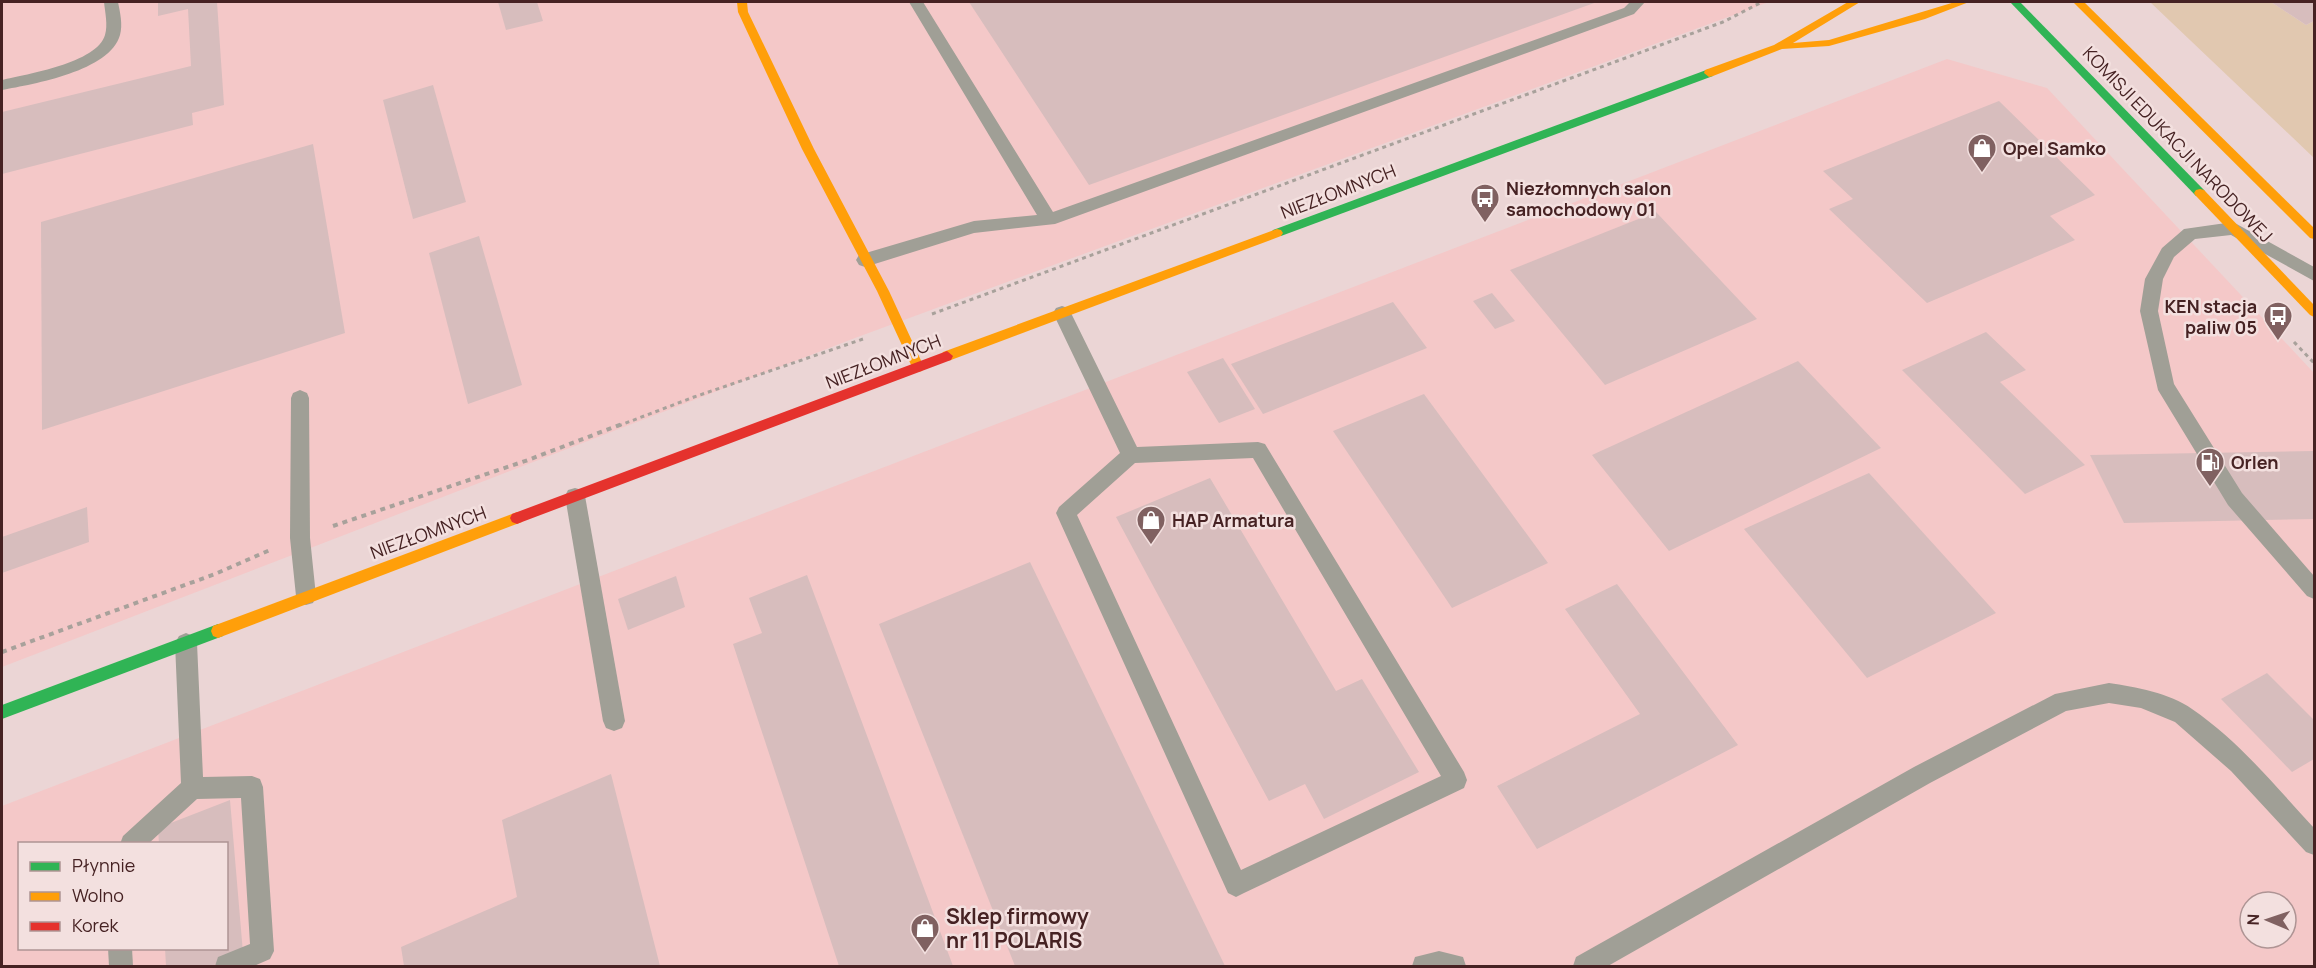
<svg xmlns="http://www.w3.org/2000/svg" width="2316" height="968" font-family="Manrope,sans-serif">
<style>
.built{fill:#f4c8c8;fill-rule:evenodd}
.green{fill:#e1c8b0}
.building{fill:#d7bdbd}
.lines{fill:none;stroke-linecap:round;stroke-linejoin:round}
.path-far1{stroke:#a8a19b;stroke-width:3;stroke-dasharray:4 4;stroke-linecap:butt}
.path{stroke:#a8a19b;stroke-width:4;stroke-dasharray:5 5;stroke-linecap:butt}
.lane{fill:#a09f96;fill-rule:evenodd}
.fast{fill:#30b455;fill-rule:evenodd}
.slow{fill:#ff9f0a;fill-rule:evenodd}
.jam{fill:#e5322d;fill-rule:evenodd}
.labels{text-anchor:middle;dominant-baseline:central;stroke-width:5;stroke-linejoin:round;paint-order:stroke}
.street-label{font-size:18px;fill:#462223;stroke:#f3e0df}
.poi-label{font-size:18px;font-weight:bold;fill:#462223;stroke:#f3e0df;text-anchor:start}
.near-poi-label{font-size:21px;font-weight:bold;fill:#462223;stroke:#f3e0df;text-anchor:start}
</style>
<rect width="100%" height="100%" fill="#ebd5d5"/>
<!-- built -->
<g class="built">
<path d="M 2,2 L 1769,2 L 855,338 L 2,667 Z"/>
<path d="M 1947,59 L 2047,88 L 2314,373 L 2314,966 L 2,966 L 2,806 ZM 20,844 L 226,844 L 226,948 L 20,948 ZM 2250,902 L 2286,902 L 2286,938 L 2250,938 Z"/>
</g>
<!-- green -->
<path class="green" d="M 2150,2 L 2271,2 L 2306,25 L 2314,21 L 2314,158 Z"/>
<!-- building -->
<g class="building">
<path d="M 158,2 L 217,2 L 224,105 L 192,113 L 193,125 L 2,174 L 2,112 L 191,66 L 188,9 L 158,16 Z"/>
<path d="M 498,2 L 537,2 L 543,21 L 506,30 Z"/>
<path d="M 969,2 L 1597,2 L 1089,185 Z"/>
<path d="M 2271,2 L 2314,2 L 2314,21 L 2306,25 Z"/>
<path d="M 433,85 L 466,202 L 413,219 L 383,100 Z"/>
<path d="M 1999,101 L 2095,195 L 2050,216 L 2075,240 L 1927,303 L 1829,209 L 1853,199 L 1823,171 Z"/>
<path d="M 313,144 L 345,333 L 42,430 L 41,222 Z"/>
<path d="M 1656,212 L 1757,319 L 1605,385 L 1510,270 Z"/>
<path d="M 479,236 L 522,385 L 468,404 L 429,253 Z"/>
<path d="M 1492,293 L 1515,321 L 1495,329 L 1473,301 Z"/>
<path d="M 1393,302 L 1427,348 L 1263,414 L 1231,364 Z"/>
<path d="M 1986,332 L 2026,370 L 2000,382 L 2085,465 L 2025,494 L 1902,370 Z"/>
<path d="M 1223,358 L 1255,409 L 1219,423 L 1187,372 Z"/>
<path d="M 1798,361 L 1881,448 L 1669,551 L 1592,455 Z"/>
<path d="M 1424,394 L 1548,563 L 1452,608 L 1333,431 Z"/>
<path d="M 2314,451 L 2314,519 L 2124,523 L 2090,455 Z"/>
<path d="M 1869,473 L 1996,613 L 1867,678 L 1744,529 Z"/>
<path d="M 1210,478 L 1336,691 L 1362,679 L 1419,772 L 1324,819 L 1305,784 L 1269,801 L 1116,517 Z"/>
<path d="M 87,507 L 89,542 L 2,573 L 2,537 Z"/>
<path d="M 1030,562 L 1225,966 L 1015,966 L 879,624 Z"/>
<path d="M 807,575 L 953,966 L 839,966 L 733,644 L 762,633 L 749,598 Z"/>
<path d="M 676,576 L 685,607 L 628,630 L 618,599 Z"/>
<path d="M 1617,584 L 1738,745 L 1537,849 L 1497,786 L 1640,714 L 1565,609 Z"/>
<path d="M 2267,673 L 2314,720 L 2314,759 L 2292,772 L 2221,699 Z"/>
<path d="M 611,774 L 660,966 L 404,966 L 401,947 L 517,897 L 502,820 Z"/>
<path d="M 230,800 L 243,953 L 212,966 L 166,966 L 165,948 L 226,948 L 226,844 L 159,844 L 158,828 Z"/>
</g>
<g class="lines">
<!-- path-far1 -->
<g class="path-far1">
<path d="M 932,314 L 1723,22 L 1762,2"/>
<path d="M 2294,342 L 2314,363"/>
<path d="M 618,426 L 694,397 L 866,338"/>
</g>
<!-- path -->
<g class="path">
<path d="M 333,526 L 528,460 L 622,424"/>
<path d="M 2,652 L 215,574 L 270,550"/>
</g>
<!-- lane -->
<g class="lane">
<path d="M 104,2 L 118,2 C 120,12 123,25 120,35 C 110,71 34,84 2,90 L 2,80 C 27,74 97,63 105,35 C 108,25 105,12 104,2 Z"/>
<path d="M 909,2 L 923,2 L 1053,212 L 1624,8 L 1630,2 L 1645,2 L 1634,14 L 1055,224 L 974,233 L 865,267 L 859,265 L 856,260 L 859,255 L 974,221 L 1037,215 Z"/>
<path d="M 2233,222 L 2314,267 L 2314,281 L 2231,235 L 2195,239 L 2174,257 L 2163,279 L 2158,311 L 2174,384 L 2242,493 L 2314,576 L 2314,599 L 2307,596 L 2228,505 L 2158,390 L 2140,311 L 2145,279 L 2162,248 L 2184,229 Z"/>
<path d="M 1062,306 L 1068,308 L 1071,313 L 1137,447 L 1258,442 L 1265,444 L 1464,772 L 1467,780 L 1464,788 L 1244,893 L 1236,897 L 1228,893 L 1056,513 L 1059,507 L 1120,453 L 1053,313 L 1056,308 ZM 1253,458 L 1441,776 L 1241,870 L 1077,515 L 1135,463 Z"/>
<path d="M 300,390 L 307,393 L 309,398 L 310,538 L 316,596 L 313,603 L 306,605 L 299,603 L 296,596 L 290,538 L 291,398 L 293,393 Z"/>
<path d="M 575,488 L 582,490 L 585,496 L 625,721 L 622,728 L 614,731 L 606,728 L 603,721 L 565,496 L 568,490 Z"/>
<path d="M 186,633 L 193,636 L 197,643 L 203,777 L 252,776 L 260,779 L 263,787 L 274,951 L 270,959 L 254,966 L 215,966 L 218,957 L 250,944 L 241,798 L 197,799 L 148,844 L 120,844 L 123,836 L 181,783 L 175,643 L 179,636 Z"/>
<path d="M 2109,683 C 2135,687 2170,693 2192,709 C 2239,741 2276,787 2314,828 L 2314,855 L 2306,852 L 2231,771 L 2175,722 L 2141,708 L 2109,703 L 2066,711 L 1930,783 L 1608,966 L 1573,966 L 1576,957 L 1914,767 L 2055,694 Z"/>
<path d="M 108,948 L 132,948 L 133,966 L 109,966 Z"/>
<path d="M 1439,951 L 1463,957 L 1466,966 L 1412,966 L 1415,957 Z"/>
</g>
<!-- fast -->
<g class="fast">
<path d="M 2010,2 L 2020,2 L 2204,190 L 2206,193 L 2204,196 L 2196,196 Z"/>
<path d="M 1709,69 L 1714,73 L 1713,76 L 1281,236 L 1273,236 L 1271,233 L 1273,230 Z"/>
<path d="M 218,624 L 223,626 L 225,631 L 223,636 L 2,719 L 2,705 Z"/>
</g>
<!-- slow -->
<g class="slow">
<path d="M 737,2 L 747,2 L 748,12 L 814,149 L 889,291 L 924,367 L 922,371 L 918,372 L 912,367 L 877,291 L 802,149 L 738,12 Z"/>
<path d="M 1848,2 L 1860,2 L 1793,43 L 1829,40 L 1955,2 L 1969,2 L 1925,19 L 1829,46 L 1782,49 L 1713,76 L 1709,77 L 1704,73 L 1705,70 L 1774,45 Z"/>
<path d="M 2073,2 L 2084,2 L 2314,228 L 2314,239 L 2310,238 Z"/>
<path d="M 2200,189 L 2204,190 L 2314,305 L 2314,317 L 2310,315 L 2196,196 L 2194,193 L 2196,190 Z"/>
<path d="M 1277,229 L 1281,230 L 1283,233 L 1281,236 L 951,360 L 947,361 L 941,356 L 943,352 Z"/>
<path d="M 517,512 L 522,514 L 524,518 L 522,522 L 218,638 L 213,636 L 211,631 L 213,626 Z"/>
</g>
<!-- jam -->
<path class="jam" d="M 947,351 L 953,356 L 951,360 L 522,522 L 517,524 L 512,522 L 510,518 L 512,514 Z"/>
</g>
<!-- icons -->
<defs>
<g id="shop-pin" transform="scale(1.5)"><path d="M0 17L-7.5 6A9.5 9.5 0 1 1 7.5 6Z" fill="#806161" stroke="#f3e0df"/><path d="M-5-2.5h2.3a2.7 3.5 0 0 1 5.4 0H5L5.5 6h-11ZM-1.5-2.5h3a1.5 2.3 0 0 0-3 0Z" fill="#fff"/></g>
<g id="bus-pin" transform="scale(1.5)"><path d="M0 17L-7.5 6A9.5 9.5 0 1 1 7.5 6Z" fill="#806161" stroke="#f3e0df"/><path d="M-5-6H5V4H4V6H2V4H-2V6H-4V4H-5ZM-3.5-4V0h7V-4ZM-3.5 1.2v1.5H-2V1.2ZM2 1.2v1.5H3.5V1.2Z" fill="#fff"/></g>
<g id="fuel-pin" transform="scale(1.5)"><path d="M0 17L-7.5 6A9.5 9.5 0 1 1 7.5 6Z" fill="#806161" stroke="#f3e0df"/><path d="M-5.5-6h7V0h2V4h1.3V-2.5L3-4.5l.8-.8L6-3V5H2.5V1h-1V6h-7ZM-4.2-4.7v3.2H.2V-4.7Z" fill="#fff"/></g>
</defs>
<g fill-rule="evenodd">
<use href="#shop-pin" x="1982" y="148"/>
<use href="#bus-pin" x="1485" y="198"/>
<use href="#bus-pin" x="2278" y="316"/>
<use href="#fuel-pin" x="2210" y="462"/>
<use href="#shop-pin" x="1151" y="520"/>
<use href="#shop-pin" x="925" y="928"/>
</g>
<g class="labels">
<!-- street labels -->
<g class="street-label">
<text transform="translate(2178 144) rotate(46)">KOMISJI EDUKACJI NARODOWEJ</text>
<text transform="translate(1338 191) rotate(-21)">NIEZŁOMNYCH</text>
<text transform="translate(883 361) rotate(-21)">NIEZŁOMNYCH</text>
<text transform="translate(428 532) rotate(-20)">NIEZŁOMNYCH</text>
</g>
<!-- poi labels -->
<g class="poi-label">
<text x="2003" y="148">Opel Samko</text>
<text x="1506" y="188">Niezłomnych salon<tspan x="1506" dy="21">samochodowy 01</tspan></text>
<text x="2257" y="306" text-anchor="end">KEN stacja<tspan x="2257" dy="21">paliw 05</tspan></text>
<text x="2231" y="462">Orlen</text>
<text x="1172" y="520">HAP Armatura</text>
</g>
<!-- near-poi labels -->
<g class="near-poi-label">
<text x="946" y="916">Sklep firmowy<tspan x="946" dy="24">nr 11 POLARIS</tspan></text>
</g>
</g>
<!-- border -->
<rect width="2316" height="968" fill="none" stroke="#462223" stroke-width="6"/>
<!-- legend -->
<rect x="18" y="842" width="210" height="108" fill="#f3e0df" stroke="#ae9494" stroke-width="1.5"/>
<rect x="30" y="862" width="30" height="9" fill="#30b455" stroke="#ae9494" stroke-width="1.5"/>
<text x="72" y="872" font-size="18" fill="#462223">Płynnie</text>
<rect x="30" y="892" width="30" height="9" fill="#ff9f0a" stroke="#ae9494" stroke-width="1.5"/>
<text x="72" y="902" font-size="18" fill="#462223">Wolno</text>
<rect x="30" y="922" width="30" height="9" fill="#e5322d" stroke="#ae9494" stroke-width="1.5"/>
<text x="72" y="932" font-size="18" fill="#462223">Korek</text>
<!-- north arrow -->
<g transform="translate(2268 920) rotate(272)"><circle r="28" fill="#f3e0df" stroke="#ae9494" stroke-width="1.5"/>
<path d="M0-4.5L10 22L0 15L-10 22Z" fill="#806161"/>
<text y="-9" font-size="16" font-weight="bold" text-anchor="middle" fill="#462223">N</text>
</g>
</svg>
